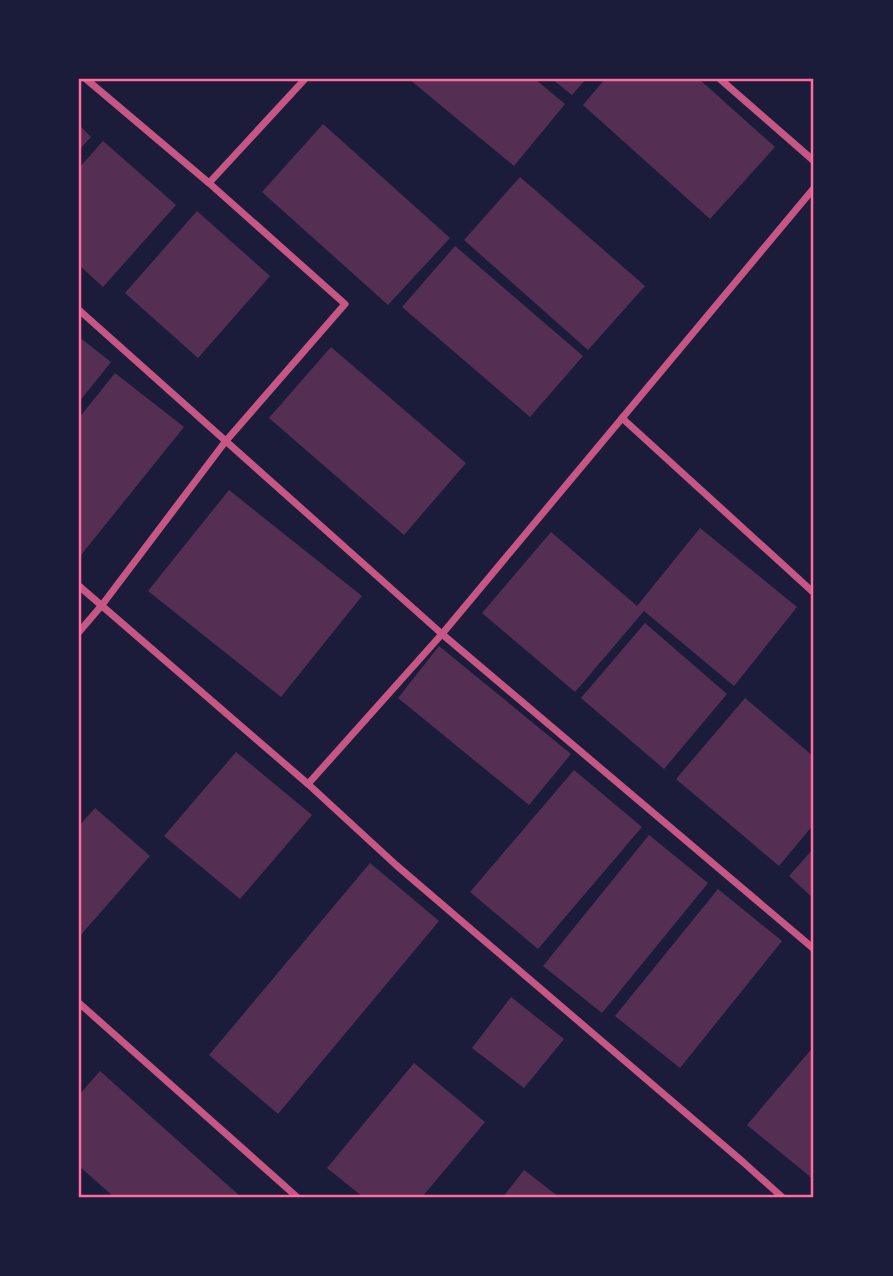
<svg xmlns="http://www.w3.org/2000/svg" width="893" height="1276" font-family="'Exo 2',sans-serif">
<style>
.building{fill:#542f53}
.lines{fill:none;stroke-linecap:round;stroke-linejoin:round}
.minor{stroke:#c65784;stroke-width:7}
.neatline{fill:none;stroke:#ff6b9d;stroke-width:2.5}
</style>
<rect width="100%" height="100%" fill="#1b1b3a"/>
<!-- building -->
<g class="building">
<path d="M 409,79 L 535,79 L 565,104 L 514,166 Z"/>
<path d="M 552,79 L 586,79 L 572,95 Z"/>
<path d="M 605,79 L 699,79 L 775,147 L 710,219 L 583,105 Z"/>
<path d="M 323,124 L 450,238 L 388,305 L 262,192 Z"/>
<path d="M 79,125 L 91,137 L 79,150 Z"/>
<path d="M 103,141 L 176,205 L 103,287 L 79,265 L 79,168 Z"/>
<path d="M 520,177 L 645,286 L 588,350 L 464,240 Z"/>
<path d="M 197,211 L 270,276 L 198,358 L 125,293 Z"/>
<path d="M 455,246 L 583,356 L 530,417 L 402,307 Z"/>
<path d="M 79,337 L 111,362 L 79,402 Z"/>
<path d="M 331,347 L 466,463 L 404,535 L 269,418 Z"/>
<path d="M 115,373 L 184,427 L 81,555 L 79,553 L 79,418 Z"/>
<path d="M 229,490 L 362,596 L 281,697 L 148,591 Z"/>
<path d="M 700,528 L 797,607 L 734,686 L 644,611 L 575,692 L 482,613 L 551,532 L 637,606 Z"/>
<path d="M 645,623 L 727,694 L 664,769 L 581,698 Z"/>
<path d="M 439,646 L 571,754 L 529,805 L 398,698 Z"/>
<path d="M 745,698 L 814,757 L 814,824 L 779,866 L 676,779 Z"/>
<path d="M 236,752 L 312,815 L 240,899 L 164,836 Z"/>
<path d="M 574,770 L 642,827 L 538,949 L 470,892 Z"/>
<path d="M 95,808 L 150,856 L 79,937 L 79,826 Z"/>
<path d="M 649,835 L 708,883 L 602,1013 L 543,966 Z"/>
<path d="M 814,848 L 814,899 L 789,876 Z"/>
<path d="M 370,863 L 439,921 L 278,1114 L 209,1055 Z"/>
<path d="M 718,889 L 782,941 L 680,1068 L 615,1016 Z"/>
<path d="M 511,997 L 564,1039 L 524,1088 L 472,1048 Z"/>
<path d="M 814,1046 L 814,1177 L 813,1179 L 747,1125 Z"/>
<path d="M 414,1063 L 485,1122 L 422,1197 L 363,1197 L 327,1168 Z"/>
<path d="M 100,1071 L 223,1181 L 241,1197 L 114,1197 L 79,1166 L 79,1095 Z"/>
<path d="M 524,1170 L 559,1197 L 503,1197 Z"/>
</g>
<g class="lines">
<!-- minor -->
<g class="minor">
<path d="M 720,79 L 814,161"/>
<path d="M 209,183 L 305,79"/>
<path d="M 79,310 L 442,634 L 814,949"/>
<path d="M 622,418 L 814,593"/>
<path d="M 79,586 L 308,784 L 396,865 L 743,1162 L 782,1197"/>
<path d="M 79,632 L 102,605 L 225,442 L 345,304 L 209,183 L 86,79"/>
<path d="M 308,784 L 442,634 L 814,188"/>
<path d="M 79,1003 L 297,1197"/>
</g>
</g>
<!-- border -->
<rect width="893" height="1276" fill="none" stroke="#1b1b3a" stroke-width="161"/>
<rect x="80" y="80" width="732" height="1116" class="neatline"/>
</svg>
